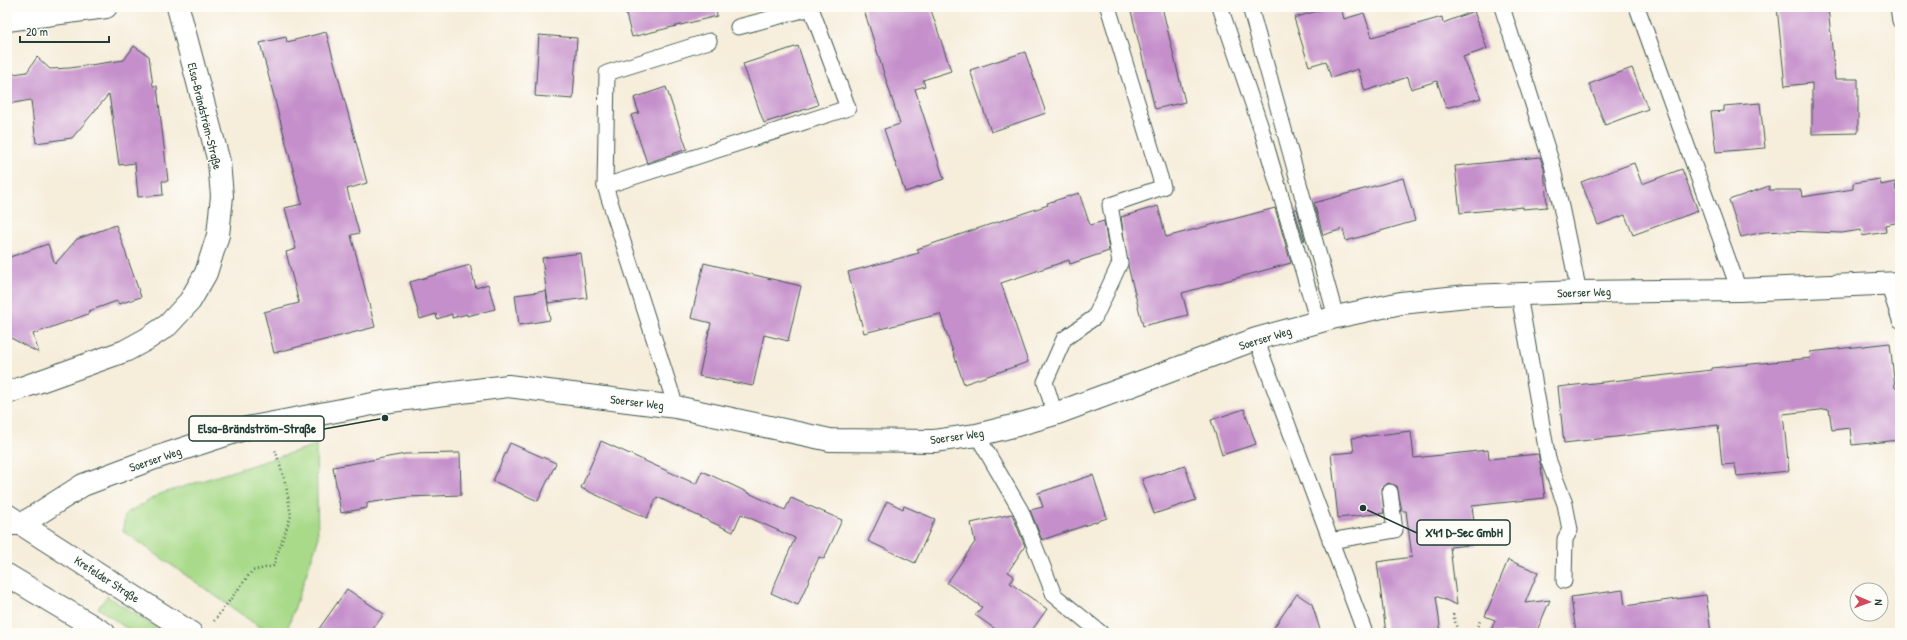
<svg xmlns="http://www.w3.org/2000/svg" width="1907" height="640" font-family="'Patrick Hand',sans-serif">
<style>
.green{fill:#a8da89;stroke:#648c5e}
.building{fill:#c58fcb}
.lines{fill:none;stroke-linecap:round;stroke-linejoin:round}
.lane-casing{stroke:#3f574d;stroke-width:17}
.street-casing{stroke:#3f574d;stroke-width:24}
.secondary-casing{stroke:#3f574d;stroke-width:24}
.primary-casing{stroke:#3f574d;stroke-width:24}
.path{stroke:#3f574d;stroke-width:2.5;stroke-dasharray:1 3;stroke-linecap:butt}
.lane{stroke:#fff;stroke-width:15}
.street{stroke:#fff;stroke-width:22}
.secondary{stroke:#fff;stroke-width:22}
.primary{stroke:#fff;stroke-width:22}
.labels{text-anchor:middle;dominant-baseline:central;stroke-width:3;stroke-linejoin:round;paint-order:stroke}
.street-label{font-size:12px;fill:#1f3d34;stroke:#fdfcf7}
.leader{fill:none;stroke:#1f3d34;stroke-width:1.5}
.callout-dot{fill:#1f3d34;stroke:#fdfcf7;stroke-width:1.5}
.callout{fill:#fdfcf7;stroke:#1f3d34;stroke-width:1.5}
.callout-label{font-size:13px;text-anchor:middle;font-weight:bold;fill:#1f3d34}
</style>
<rect width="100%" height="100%" fill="#fdfcf7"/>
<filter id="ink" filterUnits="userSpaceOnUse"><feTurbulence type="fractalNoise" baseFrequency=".025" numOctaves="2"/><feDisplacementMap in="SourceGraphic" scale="8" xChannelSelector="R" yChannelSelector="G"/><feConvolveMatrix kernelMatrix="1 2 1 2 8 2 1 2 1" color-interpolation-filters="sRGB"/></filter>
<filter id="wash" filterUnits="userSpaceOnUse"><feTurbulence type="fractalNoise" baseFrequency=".012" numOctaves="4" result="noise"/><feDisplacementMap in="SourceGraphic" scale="16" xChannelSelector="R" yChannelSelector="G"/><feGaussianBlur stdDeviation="0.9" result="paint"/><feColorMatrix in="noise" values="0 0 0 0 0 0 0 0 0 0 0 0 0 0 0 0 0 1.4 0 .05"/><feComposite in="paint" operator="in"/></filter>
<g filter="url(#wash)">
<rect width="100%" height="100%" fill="#f6edda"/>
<!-- green -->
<g class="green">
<path d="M 316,445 L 318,540 L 286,633 L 268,633 L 123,531 L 125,514 L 160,494 Z"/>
<path d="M 107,596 L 165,633 L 133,633 L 98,608 Z"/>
</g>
<g id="blocks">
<!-- building -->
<g class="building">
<path d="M 624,7 L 716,7 L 717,16 L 632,37 Z"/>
<path d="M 863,7 L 930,7 L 951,71 L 923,80 L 925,86 L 915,89 L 944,179 L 905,192 L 884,129 L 900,124 Z"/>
<path d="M 1130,7 L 1162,7 L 1185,102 L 1155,109 Z"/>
<path d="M 1330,7 L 1341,7 L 1344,19 L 1364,13 L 1372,37 L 1442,17 L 1443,23 L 1474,11 L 1487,49 L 1463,57 L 1481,98 L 1446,108 L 1437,81 L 1411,89 L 1408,77 L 1365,91 L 1358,69 L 1331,78 L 1326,61 L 1309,66 L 1294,18 Z"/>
<path d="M 1777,7 L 1828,7 L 1835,79 L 1858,79 L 1858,133 L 1812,134 L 1812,83 L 1785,86 Z"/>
<path d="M 326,32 L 367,183 L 347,189 L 359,233 L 351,235 L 375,327 L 274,353 L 264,312 L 299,303 L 286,252 L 296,249 L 285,208 L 302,204 L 260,43 L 286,37 L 287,42 Z"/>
<path d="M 539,35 L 577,38 L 573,99 L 535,96 Z"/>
<path d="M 134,46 L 149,56 L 153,86 L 157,86 L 168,181 L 162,181 L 163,195 L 138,197 L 135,163 L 119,165 L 109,94 L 72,138 L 36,143 L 31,100 L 7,104 L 7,75 L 27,72 L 37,57 L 50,69 L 70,68 L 124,60 Z"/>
<path d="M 798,46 L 818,105 L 764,123 L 743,64 Z"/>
<path d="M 1025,52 L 1046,113 L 991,132 L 970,70 Z"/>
<path d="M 1632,68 L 1648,109 L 1605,125 L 1589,84 Z"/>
<path d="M 666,87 L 687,149 L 647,163 L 631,115 L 639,113 L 634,98 Z"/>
<path d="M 1760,103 L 1765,148 L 1716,152 L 1711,112 L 1724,111 L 1724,106 Z"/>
<path d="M 1540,157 L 1544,168 L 1547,207 L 1523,209 L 1523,207 L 1460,213 L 1455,166 Z"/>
<path d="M 1634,163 L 1642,184 L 1682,169 L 1698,211 L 1633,235 L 1625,215 L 1598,225 L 1581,182 Z"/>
<path d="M 1403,178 L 1415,221 L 1346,241 L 1343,229 L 1323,235 L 1314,203 Z"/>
<path d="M 1880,179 L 1881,185 L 1895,182 L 1896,191 L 1900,190 L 1900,222 L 1885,225 L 1886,232 L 1862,236 L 1861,230 L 1842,233 L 1783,231 L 1764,232 L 1741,237 L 1729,200 L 1769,186 L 1769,190 L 1801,190 L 1802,197 L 1853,189 L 1853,183 Z"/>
<path d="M 1079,193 L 1090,225 L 1104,221 L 1109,251 L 1070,264 L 1069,260 L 1001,283 L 1028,362 L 964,384 L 940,314 L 864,333 L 848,272 L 919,253 L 917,249 L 1048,205 L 1047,203 Z"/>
<path d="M 1158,206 L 1166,237 L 1275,208 L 1291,263 L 1182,293 L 1188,315 L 1143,326 L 1128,266 L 1121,217 Z"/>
<path d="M 1294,209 L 1297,209 L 1305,240 L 1304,241 Z"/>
<path d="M 116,225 L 141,297 L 119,304 L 117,301 L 89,311 L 88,314 L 33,334 L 39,353 L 9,337 L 7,331 L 7,258 L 48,244 L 55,264 L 77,239 Z"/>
<path d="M 581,253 L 587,298 L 548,303 L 542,258 Z"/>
<path d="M 704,263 L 801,286 L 788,341 L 764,335 L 753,386 L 699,376 L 711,323 L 691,318 Z"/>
<path d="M 470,265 L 476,288 L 488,284 L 495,309 L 467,316 L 467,314 L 452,318 L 452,314 L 437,319 L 436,314 L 420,319 L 410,282 Z"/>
<path d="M 546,291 L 550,320 L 519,325 L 515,295 Z"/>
<path d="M 1890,343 L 1895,388 L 1900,387 L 1900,440 L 1852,445 L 1850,428 L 1832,430 L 1829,409 L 1783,414 L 1789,471 L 1737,476 L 1735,464 L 1722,465 L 1718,425 L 1564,443 L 1558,387 L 1712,370 L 1712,368 L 1811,358 L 1810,352 Z"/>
<path d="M 1244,409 L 1256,444 L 1222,455 L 1211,420 Z"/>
<path d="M 1411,431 L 1414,458 L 1488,450 L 1489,459 L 1538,454 L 1541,467 L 1545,498 L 1472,506 L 1477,544 L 1450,547 L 1457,605 L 1436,596 L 1441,633 L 1386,633 L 1377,562 L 1412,557 L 1406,511 L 1402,511 L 1397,486 L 1388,483 L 1382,488 L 1384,513 L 1338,518 L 1331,454 L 1354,452 L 1352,438 Z"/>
<path d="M 601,441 L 696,484 L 702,471 L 785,510 L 791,498 L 842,520 L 824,559 L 819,557 L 798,605 L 771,593 L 795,538 L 741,514 L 733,532 L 657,497 L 647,518 L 581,488 Z"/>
<path d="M 510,443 L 556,463 L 538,501 L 493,481 Z"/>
<path d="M 460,453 L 461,495 L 408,497 L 367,503 L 367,508 L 341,513 L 333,467 L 405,454 Z"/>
<path d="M 1185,466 L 1196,500 L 1154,514 L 1142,479 Z"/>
<path d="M 1093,475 L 1107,518 L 1042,540 L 1030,510 L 1043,507 L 1038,493 Z"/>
<path d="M 887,501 L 903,509 L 904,506 L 935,519 L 915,563 L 868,541 Z"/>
<path d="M 1012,514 L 1025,546 L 1008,572 L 1014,576 L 1010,583 L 1047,609 L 1030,633 L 1001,633 L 975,615 L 982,607 L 947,583 L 975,542 L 971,523 Z"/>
<path d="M 1508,560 L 1538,572 L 1525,603 L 1550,600 L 1536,633 L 1490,633 L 1495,620 L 1485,616 Z"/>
<path d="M 347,589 L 384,614 L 370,633 L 316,633 Z"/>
<path d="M 1623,590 L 1625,606 L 1706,595 L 1711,633 L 1576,633 L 1571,597 Z"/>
<path d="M 1297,594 L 1312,604 L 1321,633 L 1270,633 Z"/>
</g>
</g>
</g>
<g filter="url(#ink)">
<use href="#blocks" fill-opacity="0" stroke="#3f574d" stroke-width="1"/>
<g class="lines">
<!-- lane casing -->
<g class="lane-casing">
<g id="lane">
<path d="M 1220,7 L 1261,128 L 1318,322"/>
<path d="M 1250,7 L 1336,317"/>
<path d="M 1502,7 L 1552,164 L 1579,292"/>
<path d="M 1637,7 L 1739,290"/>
<path d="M 1898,7 L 1900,21"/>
<path d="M 605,186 L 848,108 L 811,8 L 738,27"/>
<path d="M 1888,284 L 1900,320"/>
<path d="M 1519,295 L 1548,459 L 1565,504 L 1570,530 L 1565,539 L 1564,581"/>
<path d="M 1256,339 L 1365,633"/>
<path d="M 676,407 L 605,186 L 607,73 L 709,41"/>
<path d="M 1055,414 L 1045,382 L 1064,339 L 1095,317 L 1120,263 L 1110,205 L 1163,187 L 1108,7"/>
<path d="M 977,435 L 1021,511 L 1054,595 L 1101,633"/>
<path d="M 1330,541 L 1395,530 L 1390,492"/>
</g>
</g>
<!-- street casing -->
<g class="street-casing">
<g id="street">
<path d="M 7,20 L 106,7"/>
<path d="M 7,393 L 125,351 L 147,339 L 168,325 L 190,301 L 206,273 L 218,235 L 222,196 L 219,162 L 178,7"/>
</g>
</g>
<!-- secondary casing -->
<g class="secondary-casing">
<path id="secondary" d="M 7,524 L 22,524 L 83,485 L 155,458 L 247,428 L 383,402 L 508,386 L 676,407 L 830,440 L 934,441 L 977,435 L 1017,425 L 1055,414 L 1256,339 L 1336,317 L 1401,303 L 1467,296 L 1579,292 L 1739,290 L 1900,283"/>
</g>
<!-- primary casing -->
<g class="primary-casing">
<g id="primary">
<path d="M 7,515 L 191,633"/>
<path d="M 7,575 L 104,633"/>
</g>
</g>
<!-- path -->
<g class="path">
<path d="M 1453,614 L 1458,633"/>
<path d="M 214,621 L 252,571 L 273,566 L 291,516 L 286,485 L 275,449"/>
<path d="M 1474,633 L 1480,621"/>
</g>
<!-- lane -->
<use href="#lane" class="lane"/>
<!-- street -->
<use href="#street" class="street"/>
<!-- secondary -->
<use href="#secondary" class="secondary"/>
<!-- primary -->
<use href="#primary" class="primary"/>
</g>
</g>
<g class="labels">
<!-- street labels -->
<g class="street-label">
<text transform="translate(205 116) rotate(76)">Elsa-Brändström-Straße</text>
<text transform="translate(1584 292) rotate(-2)">Soerser Weg</text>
<text transform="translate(1265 338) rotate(-17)">Soerser Weg</text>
<text transform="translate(637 402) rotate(7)">Soerser Weg</text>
<text transform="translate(957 436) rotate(-8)">Soerser Weg</text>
<text transform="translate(155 459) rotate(-19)">Soerser Weg</text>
<text transform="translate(107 579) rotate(33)">Krefelder Straße</text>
</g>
</g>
<!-- callouts -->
<path class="leader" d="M385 418L324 429M1363 508L1417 533"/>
<g class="callout-dot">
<circle cx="385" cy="418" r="4"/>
<circle cx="1363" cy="508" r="4"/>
</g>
<g class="callout">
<rect x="189" y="416" width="135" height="25" rx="4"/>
<rect x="1417" y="520" width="93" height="25" rx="4"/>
</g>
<g class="callout-label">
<text x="257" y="433">Elsa-Brändström-Straße</text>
<text x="1464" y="537">X41 D-Sec GmbH</text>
</g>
<!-- margin -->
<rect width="1907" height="640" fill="none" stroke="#fdfcf7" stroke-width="24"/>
<!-- north arrow -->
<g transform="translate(1869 602) rotate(92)"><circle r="19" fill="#fdfcf7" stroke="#a4b0a9"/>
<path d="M0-3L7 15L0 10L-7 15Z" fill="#d1495b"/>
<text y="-6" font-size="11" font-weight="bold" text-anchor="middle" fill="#1f3d34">N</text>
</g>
<!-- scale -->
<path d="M20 36v6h89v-6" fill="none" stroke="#1f3d34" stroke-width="2"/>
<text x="26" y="36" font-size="12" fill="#1f3d34" stroke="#fdfcf7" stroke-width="3" paint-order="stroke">20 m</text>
</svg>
